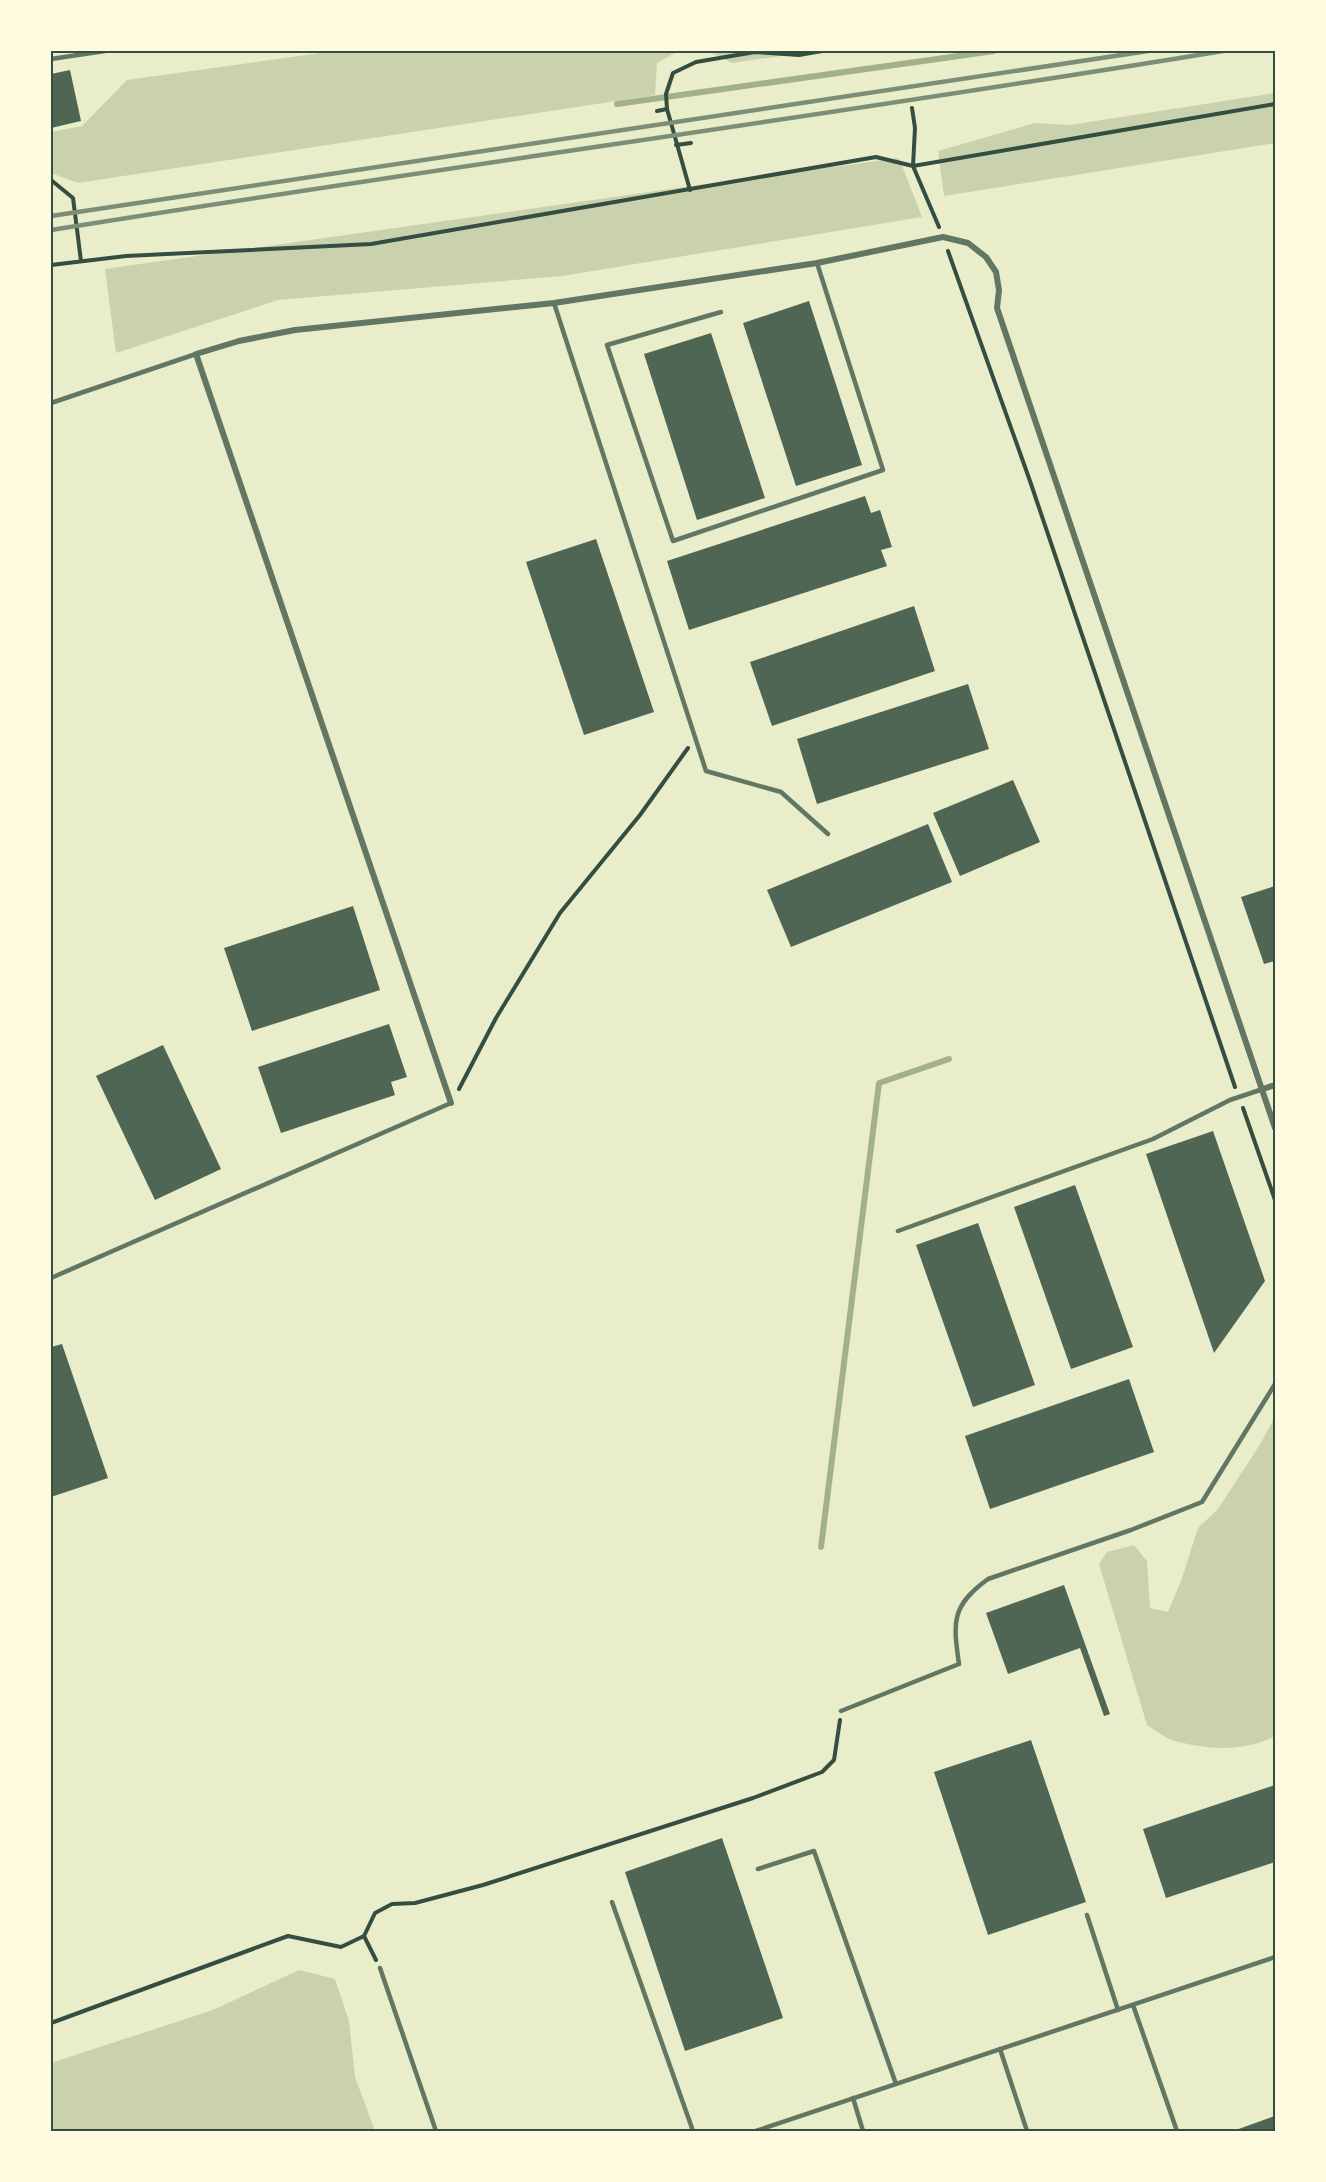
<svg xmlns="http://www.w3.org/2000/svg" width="1326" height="2182" font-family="Lato,sans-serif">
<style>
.green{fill:#cad2ad}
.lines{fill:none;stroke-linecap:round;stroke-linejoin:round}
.stream{stroke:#a3b18a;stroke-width:6}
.building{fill:#4f6655}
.path{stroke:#344e41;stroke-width:4}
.service{stroke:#617663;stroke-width:4.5}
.minor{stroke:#617663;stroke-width:6}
.rail{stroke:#7c8e77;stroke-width:4.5}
.neatline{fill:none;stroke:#344e41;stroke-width:2}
</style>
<rect width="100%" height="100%" fill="#e9edc9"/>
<!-- green -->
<g class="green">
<path d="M 335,51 L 678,51 L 657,63 L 655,95 L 78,183 L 51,173 L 51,132 L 82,126 L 127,80 Z"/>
<path d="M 708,51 L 815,51 L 732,63 Z"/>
<path d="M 1275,93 L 1275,143 L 944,196 L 938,151 L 1035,123 L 1070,125 Z"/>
<path d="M 899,158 L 922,217 L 562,276 L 278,300 L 116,353 L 105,269 L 684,187 Z"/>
<path d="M 1275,1417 L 1275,1736 C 1246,1752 1207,1750 1175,1741 C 1165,1738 1155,1730 1147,1725 L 1099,1564 L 1107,1552 L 1134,1545 L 1147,1561 L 1150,1608 L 1168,1612 L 1182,1578 L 1198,1528 L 1218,1509 L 1259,1446 Z"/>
<path d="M 299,1970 L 335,1979 L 349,2021 L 355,2077 L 375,2131 L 51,2131 L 51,2063 L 213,2010 Z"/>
</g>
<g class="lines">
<!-- stream -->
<g class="stream">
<path d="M 617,104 L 994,51"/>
<path d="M 821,1547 L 879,1083 L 949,1059"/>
</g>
</g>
<!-- building -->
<g class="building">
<path d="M 70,70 L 81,121 L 51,128 L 51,74 Z"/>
<path d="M 809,301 L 862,465 L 796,486 L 743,323 Z"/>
<path d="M 711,333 L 765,498 L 697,520 L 644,354 Z"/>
<path d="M 865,496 L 871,513 L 880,510 L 892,547 L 881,550 L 887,566 L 689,630 L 667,561 Z"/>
<path d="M 596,539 L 654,712 L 584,735 L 526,562 Z"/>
<path d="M 914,606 L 935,671 L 772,726 L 750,662 Z"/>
<path d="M 968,684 L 989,749 L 817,804 L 797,739 Z"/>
<path d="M 1013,780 L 1040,842 L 960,876 L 933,813 Z"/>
<path d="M 928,824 L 952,882 L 791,947 L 767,890 Z"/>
<path d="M 1275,886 L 1275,961 L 1264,964 L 1241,897 Z"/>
<path d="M 353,906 L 380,990 L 252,1031 L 224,948 Z"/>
<path d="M 389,1024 L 407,1077 L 391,1082 L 395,1095 L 281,1133 L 258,1067 Z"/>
<path d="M 163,1045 L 221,1169 L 155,1200 L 96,1076 Z"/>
<path d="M 1213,1131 L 1265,1281 L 1214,1353 L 1146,1154 Z"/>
<path d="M 1075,1185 L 1133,1347 L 1071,1369 L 1014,1207 Z"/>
<path d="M 978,1223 L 1035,1385 L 973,1407 L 916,1245 Z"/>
<path d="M 62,1344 L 108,1478 L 51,1497 L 51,1347 Z"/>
<path d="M 1129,1379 L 1154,1452 L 990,1509 L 965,1436 Z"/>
<path d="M 1064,1585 L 1110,1714 L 1104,1716 L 1080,1648 L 1008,1674 L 986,1613 Z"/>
<path d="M 1031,1740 L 1086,1902 L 988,1935 L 934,1772 Z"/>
<path d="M 1275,1785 L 1275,1862 L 1166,1898 L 1143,1829 Z"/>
<path d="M 722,1838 L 783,2018 L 685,2051 L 625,1872 Z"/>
<path d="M 1275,2116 L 1275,2131 L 1233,2131 Z"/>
</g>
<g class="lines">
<!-- path -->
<g class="path">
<path d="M 912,108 L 915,128 L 913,166 L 1275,104"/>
<path d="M 657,111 L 667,109"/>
<path d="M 676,145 L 691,143"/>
<path d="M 51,180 L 73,198 L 81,261"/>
<path d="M 690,190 L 667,109 L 666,94 L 673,73 L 696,62 L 755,52 L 799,55 L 822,51"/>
<path d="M 948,251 L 1030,481 L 1235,1087"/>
<path d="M 51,265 L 126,256 L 371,244 L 876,157 L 913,166 L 939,227"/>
<path d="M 459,1089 L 496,1018 L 560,913 L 640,815 L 688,748"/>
<path d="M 1243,1108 L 1275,1200"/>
<path d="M 376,1960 L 364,1936 L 375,1913 L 392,1904 L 415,1903 L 483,1885 L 753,1798 L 822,1772 L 834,1760 L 840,1720"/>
<path d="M 51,2023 L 288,1936 L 341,1947 L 364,1936"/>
</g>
<!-- service -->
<g class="service">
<path d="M 51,59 L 105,51"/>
<path d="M 554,303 L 706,771 L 781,792 L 828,834"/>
<path d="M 721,312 L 607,345 L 673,541 L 883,470 L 817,263"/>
<path d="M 51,403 L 196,354"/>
<path d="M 898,1231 L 1153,1139 L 1230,1100 L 1263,1089"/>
<path d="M 51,1278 L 451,1103"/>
<path d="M 841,1711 L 959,1664 C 953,1622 951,1606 988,1579 L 1131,1530 L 1202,1502 L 1275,1384"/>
<path d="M 758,1869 L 814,1851 L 896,2084"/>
<path d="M 612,1902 L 693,2131"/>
<path d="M 1087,1915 L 1118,2010"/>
<path d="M 380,1968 L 436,2131"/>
<path d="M 1133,2005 L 1177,2131"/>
<path d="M 1000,2049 L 1027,2131"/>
<path d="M 853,2098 L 863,2131"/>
<path d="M 756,2131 L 1275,1957"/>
</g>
<!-- minor -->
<g class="minor">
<path d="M 1263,1089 L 1275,1085"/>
<path d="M 451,1103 L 196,354 L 239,341 L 295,330 L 554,303 L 817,263 L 943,237 L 968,243 L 986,257 L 996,272 L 999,290 L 997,308 L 1275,1128"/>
</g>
<!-- rail -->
<g class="rail">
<path d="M 51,216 L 1148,51"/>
<path d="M 51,230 C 441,167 833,115 1223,51"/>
</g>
</g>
<!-- border -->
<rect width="1326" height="2182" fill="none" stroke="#fefae0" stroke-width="105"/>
<rect x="52" y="52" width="1222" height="2078" class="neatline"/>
</svg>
